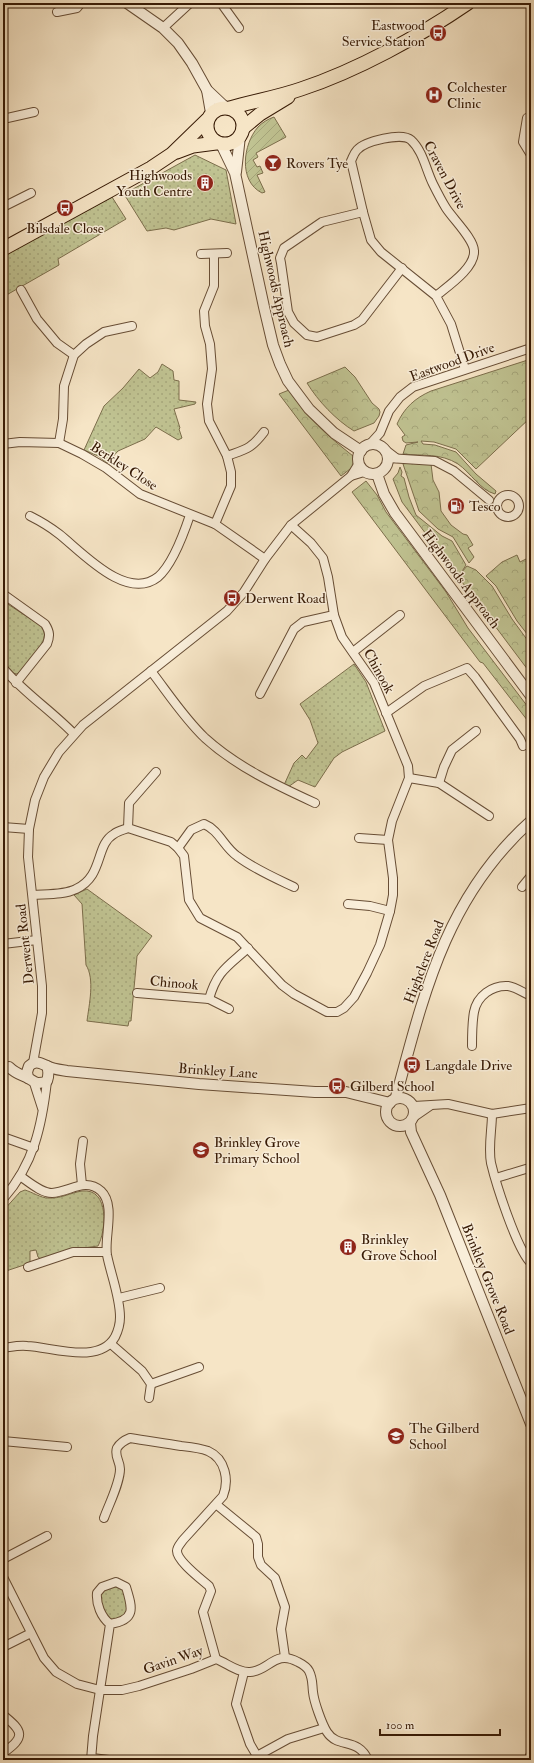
<svg xmlns="http://www.w3.org/2000/svg" width="534" height="1763" font-family="'IM FELL Double Pica',serif">
<style>
.grass{fill:url(#grass-dots);stroke:#7c6e4c}
.forest{fill:url(#forest-crowns);stroke:#7c6e4c}
.garden{fill:url(#garden-furrows);stroke:#7c6e4c}
.lines{fill:none;stroke-linecap:round;stroke-linejoin:round}
.minor-casing{stroke:#674d35;stroke-width:10}
.tertiary-casing{stroke:#674d35;stroke-width:12}
.primary-casing{stroke:#371a05;stroke-width:15}
.minor{stroke:#f9eeda;stroke-width:8}
.tertiary{stroke:#f9eeda;stroke-width:10}
.primary{stroke:#f6e5c6;stroke-width:13}
.labels{text-anchor:middle;dominant-baseline:central;stroke-width:3;stroke-linejoin:round;paint-order:stroke}
.poi-label{font-size:14px;fill:#371a05;stroke:#f9eeda;text-anchor:start}
.street-label{font-size:14px;fill:#371a05;stroke:#f9eeda}
</style>
<defs>
<pattern id="grass-dots" width="8" height="8" patternUnits="userSpaceOnUse"><rect width="8" height="8" fill="#c0c392"/><path d="M2 2h.1M6 6h.1" fill="none" stroke="#a6a77c" stroke-width="1.8" stroke-linecap="round"/></pattern>
<pattern id="forest-crowns" width="20" height="18" patternUnits="userSpaceOnUse"><rect width="20" height="18" fill="#c0c392"/><path d="M2 6a3 3 0 1 1 6 0M12 15a3 3 0 1 1 6 0" fill="none" stroke="#a6a77c"/></pattern>
<pattern id="garden-furrows" width="10" height="10" patternUnits="userSpaceOnUse"><rect width="10" height="10" fill="#c0c392"/><path d="M-1 1l2-2M0 10L10 0M9 11l2-2" fill="none" stroke="#a6a77c"/></pattern>
</defs>
<rect width="100%" height="100%" fill="#f6e5c6"/>
<filter id="stains"><feTurbulence type="fractalNoise" baseFrequency=".005" numOctaves="4"/><feColorMatrix values="0 0 0 0 .2 0 0 0 0 .09 0 0 0 0 .02 0 0 0 .5 -.17"/></filter>
<radialGradient id="worn" r=".72"><stop offset=".6" stop-color="#630" stop-opacity="0"/><stop offset="1" stop-color="#630" stop-opacity=".3"/></radialGradient>
<!-- grass -->
<g class="grass">
<path d="M 195,155 L 226,170 L 236,224 L 211,219 L 174,230 L 166,228 L 147,231 L 124,194 Z"/>
<path d="M 112,197 L 126,219 L 58,259 L 59,265 L 3,297 L 3,256 Z"/>
<path d="M 162,364 L 173,371 L 174,380 L 179,381 L 179,400 L 196,402 L 195,404 L 174,409 L 180,428 L 179,429 L 182,438 L 178,440 L 156,427 L 145,439 L 118,451 L 107,463 L 98,456 L 84,450 L 104,406 L 123,388 L 139,369 L 150,378 L 158,372 Z"/>
<path d="M 3,601 L 43,627 C 50,642 30,659 21,671 L 17,674 L 12,673 L 3,660 Z"/>
<path d="M 354,664 L 366,682 L 385,731 L 342,752 L 334,758 L 315,787 L 298,780 L 288,787 L 284,785 L 294,763 L 302,755 L 306,759 L 318,743 L 310,720 L 300,704 Z"/>
<path d="M 87,889 L 152,936 L 137,956 L 131,1021 L 129,1021 L 128,1026 L 87,1021 C 89,1005 95,979 86,965 L 82,904 L 74,895 Z"/>
<path d="M 25,1190 C 32,1192 41,1198 48,1198 C 60,1199 70,1193 82,1191 C 110,1188 106,1231 98,1246 L 68,1250 L 42,1260 L 38,1257 L 36,1250 L 30,1251 L 30,1263 L 3,1272 L 3,1211 L 20,1192 Z"/>
<path d="M 110,1587 L 119,1587 L 124,1592 L 129,1605 C 126,1615 118,1622 107,1618 L 99,1598 L 102,1592 Z"/>
</g>
<!-- forest -->
<g class="forest">
<path d="M 531,359 L 531,417 L 476,469 L 456,449 L 434,442 L 421,441 L 423,444 L 435,445 L 456,452 L 476,474 L 496,491 L 495,494 C 480,490 471,473 458,464 C 441,453 422,456 403,454 L 406,445 L 418,442 L 406,443 L 403,441 L 402,437 L 405,435 L 397,424 C 404,408 415,398 431,391 Z"/>
<path d="M 345,367 L 355,377 L 372,403 L 379,409 L 380,412 L 379,416 L 374,423 L 354,431 C 336,420 318,401 307,383 Z"/>
<path d="M 289,390 C 305,416 329,437 353,456 L 354,466 L 341,476 L 279,394 Z"/>
<path d="M 407,463 L 431,464 L 433,480 L 439,492 L 441,511 L 451,525 L 463,534 L 467,535 L 473,545 L 468,548 L 474,557 L 469,563 L 453,537 L 438,529 L 419,511 L 403,464 Z"/>
<path d="M 400,467 L 402,472 L 401,476 L 404,478 L 409,497 L 416,515 L 442,536 L 452,541 L 466,565 L 461,573 L 467,566 L 476,570 L 492,586 L 512,619 L 531,645 L 531,674 L 402,502 L 393,479 L 398,473 Z"/>
<path d="M 366,481 L 377,495 L 386,512 L 446,592 L 468,628 L 531,711 L 531,725 L 483,663 L 480,662 L 352,492 Z"/>
<path d="M 517,555 L 520,562 L 528,558 L 531,562 L 531,639 L 517,621 L 496,586 L 486,576 L 502,562 Z"/>
</g>
<!-- garden -->
<path class="garden" d="M 274,117 L 286,137 L 256,153 L 258,157 L 253,160 L 257,167 L 260,166 L 263,173 L 257,175 L 265,192 L 262,193 C 238,181 243,144 258,127 C 263,122 268,119 274,117 Z"/>
<g class="lines">
<!-- minor casing -->
<g class="minor-casing">
<g id="minor">
<path d="M 221,3 L 239,28"/>
<path d="M 57,12 L 77,8 L 81,3"/>
<path d="M 163,28 L 190,3"/>
<path d="M 527,118 L 523,142 L 531,155"/>
<path d="M 3,119 L 34,112"/>
<path d="M 3,207 L 31,193"/>
<path d="M 363,212 L 322,222 L 284,248 L 280,258 L 281,263 L 288,312 L 294,323 L 307,335 L 317,337 L 354,325 L 362,320 L 402,268"/>
<path d="M 201,254 L 227,253"/>
<path d="M 214,254 L 214,286 L 204,311 L 205,326 L 210,344 L 212,369 L 207,404 L 209,421 L 227,456 L 231,472 L 231,486 L 215,524"/>
<path d="M 21,290 L 37,319 L 57,343 L 74,355"/>
<path d="M 436,296 C 448,286 475,268 474,251 C 474,239 453,219 446,208 C 441,200 437,192 433,184 C 426,170 423,151 411,140 C 402,132 365,141 357,150 C 354,153 353,157 351,161 L 363,212 L 371,240 L 381,252 L 436,296 L 451,324 L 465,369"/>
<path d="M 59,443 L 63,419 L 64,386 L 74,355 L 86,344 L 104,332 L 132,326"/>
<path d="M 3,444 L 20,442 L 59,443 L 82,454 L 106,468 L 140,494 L 215,524 L 265,559"/>
<path d="M 370,444 L 380,433 L 389,411 L 400,397 L 413,387 L 531,348"/>
<path d="M 383,448 L 396,458"/>
<path d="M 227,456 C 246,449 251,449 264,432"/>
<path d="M 388,458 L 435,461 L 454,471 L 489,500"/>
<path d="M 351,476 L 359,463"/>
<circle cx="508" cy="506" r="11"/>
<path d="M 30,516 C 40,521 50,527 59,534 C 81,551 126,602 158,577 C 172,565 184,533 190,515"/>
<path d="M 3,594 L 45,624 C 50,632 50,636 47,644 L 16,683"/>
<path d="M 353,652 L 400,615"/>
<path d="M 3,668 C 23,692 52,711 74,734"/>
<path d="M 151,671 C 168,693 184,718 205,738 C 237,767 276,785 315,803"/>
<path d="M 260,694 L 294,629 L 303,622 L 334,615"/>
<path d="M 386,713 L 424,686 L 467,668 L 475,677 L 520,739 L 523,746"/>
<path d="M 409,778 L 439,783 L 489,816"/>
<path d="M 439,783 L 444,767 L 452,750 L 476,731"/>
<path d="M 3,827 L 29,829"/>
<path d="M 128,828 L 129,803 L 156,772"/>
<path d="M 359,838 L 388,840"/>
<path d="M 178,848 L 191,830 L 204,824 C 219,830 224,847 237,856 C 254,869 275,878 294,887"/>
<path d="M 522,887 L 531,876"/>
<path d="M 33,895 C 47,894 64,895 76,889 C 104,876 95,845 114,834 C 118,831 123,830 128,828 L 171,842 L 178,848 L 184,856 L 189,900 L 200,918 L 237,937 L 282,985 L 294,994 L 327,1012 L 337,1012 L 344,1008 L 354,997 L 367,973 L 380,945 L 390,911 L 393,895 L 393,878 L 388,840 L 392,821 L 409,778 L 408,766 L 374,683 L 342,637 L 334,615 L 328,577 L 323,558 L 311,543 L 291,525"/>
<path d="M 348,904 L 370,906 L 390,911"/>
<path d="M 3,944 L 37,940"/>
<path d="M 137,993 L 209,999 L 229,1009"/>
<path d="M 209,999 C 217,971 227,967 248,948"/>
<path d="M 472,1046 C 472,1035 472,1023 474,1012 C 477,996 492,985 508,986 C 515,987 524,993 531,996"/>
<path d="M 33,1063 L 42,1013 L 42,986 L 28,857 L 29,829 L 35,800 L 44,777 L 59,752 L 83,725 L 227,611 L 244,592 L 265,559 L 291,525 L 351,476 L 364,472"/>
<path d="M 34,1083 L 42,1108"/>
<path d="M 414,1106 L 448,1104 L 492,1114 L 531,1108"/>
<path d="M 492,1114 C 492,1129 488,1147 491,1163 C 496,1184 517,1250 531,1263"/>
<path d="M 414,1117 L 430,1106"/>
<path d="M 3,1137 L 34,1148"/>
<path d="M 496,1178 L 529,1168"/>
<path d="M 82,1185 L 80,1164 L 83,1141"/>
<path d="M 3,1199 C 34,1164 42,1125 47,1081"/>
<path d="M 28,1267 L 73,1252 L 106,1252"/>
<path d="M 119,1298 L 160,1288"/>
<path d="M 111,1344 L 142,1371 L 151,1384 L 149,1398"/>
<path d="M 3,1348 C 11,1347 19,1345 27,1346 C 52,1347 99,1365 115,1337 C 118,1331 120,1324 120,1317 C 120,1297 111,1275 107,1255 C 104,1237 116,1205 101,1191 C 85,1177 70,1192 52,1193 C 41,1193 29,1182 20,1176"/>
<path d="M 151,1384 L 199,1367"/>
<path d="M 3,1441 L 67,1447"/>
<path d="M 217,1505 L 256,1537 L 258,1544 L 258,1557 L 261,1565 L 275,1578 L 285,1607 L 281,1629 L 285,1657"/>
<path d="M 104,1518 C 109,1504 120,1483 120,1469 C 120,1461 114,1456 117,1448 C 120,1443 125,1440 130,1438 C 147,1441 164,1443 181,1446 C 190,1447 200,1448 208,1451 C 226,1459 229,1481 223,1496 L 183,1540 C 181,1543 177,1547 177,1551 C 177,1561 201,1579 209,1586 L 211,1591 L 203,1612 L 216,1659"/>
<path d="M 3,1559 L 47,1536"/>
<path d="M 3,1577 L 44,1658 L 56,1672 L 77,1684 L 100,1690 L 122,1690 L 139,1686 L 191,1669 L 216,1659 C 227,1663 238,1673 250,1672 C 269,1671 275,1649 298,1662 C 302,1664 307,1667 309,1671 C 313,1679 312,1684 313,1692 C 314,1702 322,1724 327,1732 C 338,1749 358,1737 368,1760"/>
<path d="M 3,1647 L 31,1633"/>
<path d="M 244,1672 L 236,1704 L 250,1744 L 257,1756 L 288,1739 L 324,1728"/>
<path d="M 3,1715 C 23,1731 26,1737 3,1753"/>
<path d="M 92,1758 L 109,1760"/>
<path d="M 91,1760 L 93,1736 L 110,1624 C 137,1620 132,1607 126,1587 L 116,1582 L 102,1587 L 97,1593 C 96,1604 101,1617 110,1624"/>
<path d="M 528,1760 L 531,1754"/>
</g>
</g>
<!-- tertiary casing -->
<g class="tertiary-casing">
<g id="tertiary">
<path d="M 127,3 L 163,28 L 178,43 L 192,63 L 207,90 L 225,107"/>
<path d="M 207,90 L 211,113"/>
<path d="M 221,144 L 235,173 L 264,307 L 273,345 L 280,364 L 288,381 L 309,409 L 334,433 L 361,451"/>
<path d="M 236,172 L 240,136"/>
<circle cx="373" cy="459" r="15"/>
<path d="M 377,474 L 384,494 L 395,513 L 531,696"/>
<path d="M 9,1067 C 15,1073 19,1074 26,1077 C 35,1081 35,1086 47,1081 C 49,1075 49,1071 47,1066"/>
<path d="M 28,1078 L 27,1072 L 29,1066 C 36,1060 40,1063 47,1066 C 52,1069 61,1070 67,1071 L 199,1084 L 315,1092 L 346,1092 L 390,1103"/>
<path d="M 396,1097 C 424,993 446,897 531,821"/>
<circle cx="400" cy="1112" r="14"/>
<path d="M 410,1123 L 411,1132 L 440,1195 L 531,1424"/>
</g>
</g>
<!-- primary casing -->
<g class="primary-casing">
<g id="primary">
<circle cx="225" cy="126" r="18"/>
<path d="M 230,108 C 254,101 278,97 301,89 C 356,71 420,36 468,3"/>
<path d="M 243,128 L 260,114 L 288,97"/>
<path d="M 177,152 L 193,146 L 216,143"/>
<path d="M 3,249 L 151,168 L 172,154 L 207,120"/>
</g>
</g>
<!-- minor -->
<use href="#minor" class="minor"/>
<!-- tertiary -->
<use href="#tertiary" class="tertiary"/>
<!-- primary -->
<use href="#primary" class="primary"/>
</g>
<!-- icons -->
<defs>
<g id="bus-disc" transform="scale(0.9)"><circle r="9.5" fill="#8f2418" stroke="#f9eeda"/><path d="M-5-6H5V4H4V6H2V4H-2V6H-4V4H-5ZM-3.5-4V0h7V-4ZM-3.5 1.2v1.5H-2V1.2ZM2 1.2v1.5H3.5V1.2Z" fill="#fff"/></g>
<g id="hospital-disc" transform="scale(0.9)"><circle r="9.5" fill="#8f2418" stroke="#f9eeda"/><path d="M-5-5h3v3.5h4V-5h3V5h-3V1.5h-4V5h-3Z" fill="#fff"/></g>
<g id="bar-disc" transform="scale(0.9)"><circle r="9.5" fill="#8f2418" stroke="#f9eeda"/><path d="M-6-5H6L.8 .8V4.5H3.5V6h-7V4.5H-.8V.8Z" fill="#fff"/></g>
<g id="building-disc" transform="scale(0.9)"><circle r="9.5" fill="#8f2418" stroke="#f9eeda"/><path d="M-4-6H4V6H1V3H-1V6H-4ZM-2.5-4.3h1.7v1.8h-1.7ZM.8-4.3h1.7v1.8H.8ZM-2.5-1h1.7V.8h-1.7ZM.8-1h1.7V.8H.8Z" fill="#fff"/></g>
<g id="fuel-disc" transform="scale(0.9)"><circle r="9.5" fill="#8f2418" stroke="#f9eeda"/><path d="M-5.5-6h7V0h2V4h1.3V-2.5L3-4.5l.8-.8L6-3V5H2.5V1h-1V6h-7ZM-4.2-4.7v3.2H.2V-4.7Z" fill="#fff"/></g>
<g id="school-disc" transform="scale(0.9)"><circle r="9.5" fill="#8f2418" stroke="#f9eeda"/><path d="M0-5L7-2L0 1L-7-2ZM-4 1L0 2.5L4 1V4Q0 6-4 4Z" fill="#fff"/></g>
</defs>
<g fill-rule="evenodd">
<use href="#bus-disc" x="438" y="33"/>
<use href="#hospital-disc" x="434" y="95"/>
<use href="#bar-disc" x="273" y="163"/>
<use href="#building-disc" x="205" y="183"/>
<use href="#bus-disc" x="65" y="208"/>
<use href="#fuel-disc" x="456" y="506"/>
<use href="#bus-disc" x="232" y="598"/>
<use href="#bus-disc" x="412" y="1065"/>
<use href="#bus-disc" x="337" y="1086"/>
<use href="#school-disc" x="201" y="1150"/>
<use href="#building-disc" x="348" y="1247"/>
<use href="#school-disc" x="396" y="1436"/>
</g>
<g class="labels">
<!-- poi labels -->
<g class="poi-label">
<text x="425" y="25" text-anchor="end">Eastwood<tspan x="425" dy="16">Service Station</tspan></text>
<text x="447" y="87">Colchester<tspan x="447" dy="16">Clinic</tspan></text>
<text x="286" y="163">Rovers Tye</text>
<text x="192" y="175" text-anchor="end">Highwoods<tspan x="192" dy="16">Youth Centre</tspan></text>
<text x="65" y="228" text-anchor="middle">Bilsdale Close</text>
<text x="469" y="506">Tesco</text>
<text x="245" y="598">Derwent Road</text>
<text x="425" y="1065">Langdale Drive</text>
<text x="350" y="1086">Gilberd School</text>
<text x="214" y="1142">Brinkley Grove<tspan x="214" dy="16">Primary School</tspan></text>
<text x="361" y="1239">Brinkley<tspan x="361" dy="16">Grove School</tspan></text>
<text x="409" y="1428">The Gilberd<tspan x="409" dy="16">School</tspan></text>
</g>
<!-- street labels -->
<g class="street-label">
<text transform="translate(445 175) rotate(62)">Craven Drive</text>
<text transform="translate(276 289) rotate(77)">Highwoods Approach</text>
<text transform="translate(452 362) rotate(-20)">Eastwood Drive</text>
<text transform="translate(124 466) rotate(33)">Berkley Close</text>
<text transform="translate(461 579) rotate(53)">Highwoods Approach</text>
<text transform="translate(379 671) rotate(61)">Chinook</text>
<text transform="translate(25 944) rotate(-96)">Derwent Road</text>
<text transform="translate(424 962) rotate(-69)">Highclere Road</text>
<text transform="translate(174 983) rotate(5)">Chinook</text>
<text transform="translate(218 1071) rotate(4)">Brinkley Lane</text>
<text transform="translate(488 1279) rotate(68)">Brinkley Grove Road</text>
<text transform="translate(173 1660) rotate(-19)">Gavin Way</text>
</g>
</g>
<!-- margin -->
<rect width="534" height="1763" fill="none" stroke="#f6e5c6" stroke-width="16"/>
<rect x="4" y="4" width="526" height="1755" fill="none" stroke="#371a05" stroke-width="2"/>
<rect x="8" y="8" width="518" height="1747" fill="none" stroke="#371a05"/>
<!-- scale -->
<path d="M380 1729v6h120v-6" fill="none" stroke="#371a05" stroke-width="2"/>
<text x="386" y="1729" font-size="12" fill="#371a05" stroke="#f9eeda" stroke-width="3" paint-order="stroke">100 m</text>
<rect width="100%" height="100%" filter="url(#stains)"/>
<rect width="100%" height="100%" fill="url(#worn)"/>
</svg>
